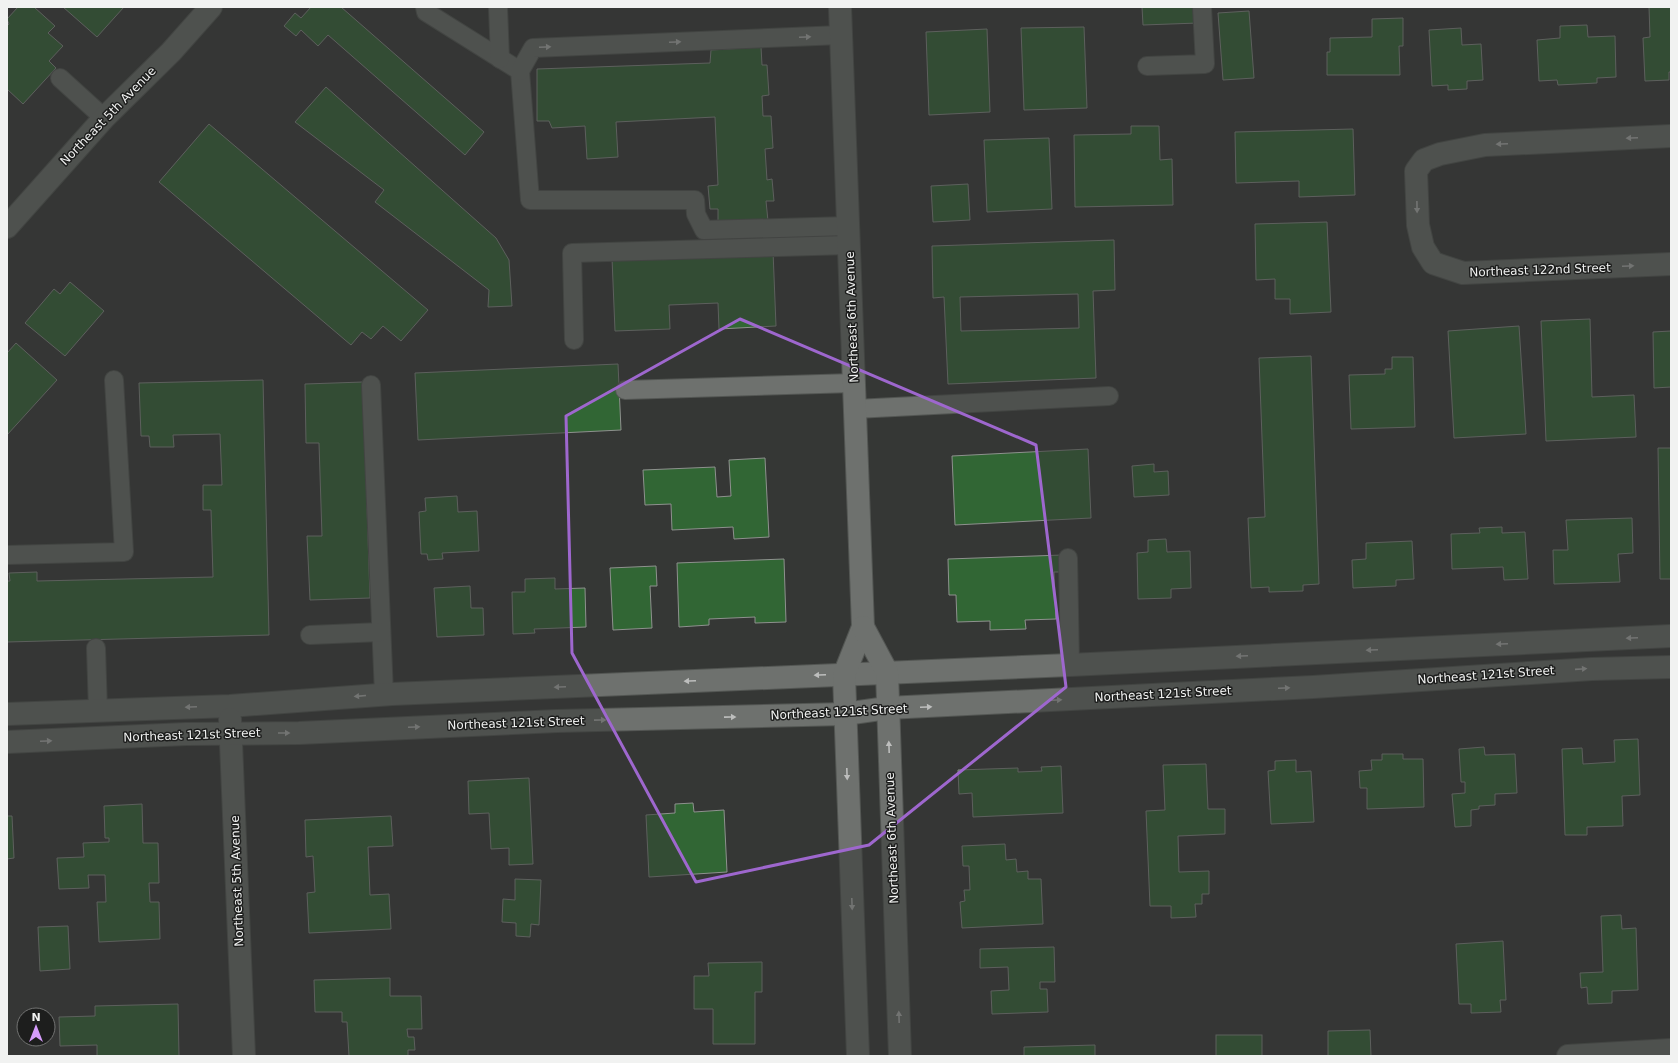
<svg xmlns="http://www.w3.org/2000/svg" width="1678" height="1063" font-family="'DejaVu Sans',sans-serif">
<style>
.building{fill:#316634;stroke:#8e918e;fill-rule:evenodd}
.lines{fill:none;stroke-linecap:round;stroke-linejoin:round}
.service-casing{stroke:#535653;stroke-width:20}
.minor-casing{stroke:#535653;stroke-width:24}
.secondary-casing{stroke:#535653;stroke-width:24}
.service{stroke:#6e716e;stroke-width:18}
.minor{stroke:#6e716e;stroke-width:22}
.secondary{stroke:#6e716e;stroke-width:22}
.oneway{fill:#bdbebd}
.marked{fill:none;stroke:#9e67ce;stroke-width:3;stroke-linejoin:round}
.labels{text-anchor:middle;dominant-baseline:central;stroke-width:3;stroke-linejoin:round;paint-order:stroke}
.street-label{font-size:12px;fill:#f1f2f1;stroke:#1d1e1d}
</style>
<rect width="100%" height="100%" fill="#353735"/>
<!-- building -->
<g class="building">
<path d="M 18,7 L 34,7 L 55,26 L 48,33 L 63,46 L 49,61 L 56,68 L 23,104 L 7,89 L 7,26 L 9,24 L 7,19 Z"/>
<path d="M 63,7 L 124,7 L 97,37 Z"/>
<path d="M 311,7 L 341,7 L 484,132 L 465,155 L 328,35 L 318,46 L 301,30 L 296,36 L 284,26 L 295,13 L 301,18 Z"/>
<path d="M 1142,7 L 1197,7 L 1198,23 L 1143,25 Z"/>
<path d="M 1649,7 L 1671,7 L 1671,72 L 1669,72 L 1669,80 L 1645,81 L 1643,38 L 1650,37 Z"/>
<path d="M 1249,11 L 1254,78 L 1223,80 L 1218,13 Z"/>
<path d="M 1403,18 L 1403,46 L 1399,46 L 1400,75 L 1327,75 L 1327,52 L 1330,52 L 1330,38 L 1372,37 L 1372,19 Z"/>
<path d="M 1587,25 L 1588,37 L 1615,36 L 1616,77 L 1597,78 L 1597,83 L 1558,85 L 1557,80 L 1539,81 L 1537,40 L 1560,38 L 1560,26 Z"/>
<path d="M 1084,27 L 1087,108 L 1024,110 L 1021,28 Z"/>
<path d="M 1461,28 L 1462,45 L 1481,44 L 1483,80 L 1467,81 L 1467,89 L 1448,90 L 1448,85 L 1432,86 L 1429,30 Z"/>
<path d="M 987,29 L 990,112 L 929,115 L 926,32 Z"/>
<path d="M 761,47 L 762,65 L 767,65 L 769,95 L 762,96 L 763,116 L 771,116 L 773,148 L 765,149 L 767,180 L 772,179 L 774,201 L 766,201 L 768,221 L 718,224 L 718,209 L 710,209 L 708,186 L 718,185 L 715,117 L 616,122 L 618,157 L 587,159 L 585,126 L 552,128 L 549,121 L 537,121 L 537,69 L 710,63 L 711,50 Z"/>
<path d="M 326,87 L 496,238 L 509,260 L 512,306 L 488,307 L 489,290 L 375,202 L 384,190 L 295,122 Z"/>
<path d="M 209,124 L 428,310 L 401,341 L 383,326 L 371,339 L 362,332 L 351,345 L 159,182 Z"/>
<path d="M 1131,126 L 1159,126 L 1160,160 L 1172,159 L 1173,205 L 1075,207 L 1074,135 L 1131,134 Z"/>
<path d="M 1353,129 L 1355,195 L 1299,197 L 1299,181 L 1236,183 L 1235,132 Z"/>
<path d="M 1049,138 L 1052,209 L 987,212 L 984,140 Z"/>
<path d="M 968,184 L 970,220 L 933,222 L 931,186 Z"/>
<path d="M 1327,222 L 1331,312 L 1290,314 L 1290,299 L 1275,299 L 1275,279 L 1256,280 L 1255,224 Z"/>
<path d="M 1114,240 L 1115,290 L 1093,291 L 1096,378 L 948,384 L 944,297 L 933,298 L 932,246 ZM 1078,294 L 1079,328 L 961,331 L 960,297 Z"/>
<path d="M 773,251 L 776,326 L 719,329 L 718,303 L 669,305 L 670,329 L 615,331 L 612,258 Z"/>
<path d="M 70,282 L 104,311 L 65,356 L 25,323 L 54,289 L 60,294 Z"/>
<path d="M 1590,319 L 1592,397 L 1634,395 L 1636,437 L 1546,441 L 1541,321 Z"/>
<path d="M 1519,326 L 1526,434 L 1454,438 L 1448,331 Z"/>
<path d="M 1671,331 L 1671,387 L 1654,388 L 1653,332 Z"/>
<path d="M 16,343 L 57,380 L 7,435 L 7,353 Z"/>
<path d="M 1311,356 L 1319,584 L 1303,585 L 1303,591 L 1269,592 L 1269,587 L 1251,588 L 1248,518 L 1265,517 L 1259,358 Z"/>
<path d="M 1392,357 L 1413,357 L 1415,427 L 1351,429 L 1349,375 L 1385,374 L 1385,369 L 1392,369 Z"/>
<path d="M 618,364 L 621,430 L 418,440 L 415,373 Z"/>
<path d="M 263,380 L 269,635 L 7,642 L 7,581 L 10,581 L 9,573 L 37,572 L 37,581 L 213,577 L 211,510 L 203,510 L 203,485 L 222,485 L 220,434 L 173,435 L 174,447 L 150,447 L 149,436 L 141,436 L 139,383 Z"/>
<path d="M 363,382 L 370,598 L 310,600 L 307,536 L 322,536 L 319,443 L 306,443 L 305,384 Z"/>
<path d="M 1658,448 L 1671,448 L 1671,579 L 1660,579 Z"/>
<path d="M 1088,449 L 1091,518 L 955,525 L 952,456 Z"/>
<path d="M 765,458 L 769,537 L 734,539 L 733,527 L 672,530 L 671,504 L 645,505 L 643,470 L 715,467 L 717,497 L 731,496 L 729,460 Z"/>
<path d="M 1154,464 L 1154,472 L 1168,471 L 1169,495 L 1134,497 L 1132,466 Z"/>
<path d="M 457,496 L 458,512 L 477,511 L 479,551 L 442,553 L 443,559 L 428,560 L 427,554 L 421,554 L 419,512 L 426,511 L 425,498 Z"/>
<path d="M 1632,518 L 1633,553 L 1618,554 L 1620,582 L 1554,584 L 1553,550 L 1568,550 L 1566,520 Z"/>
<path d="M 1502,527 L 1502,533 L 1525,532 L 1528,579 L 1504,580 L 1503,567 L 1452,569 L 1451,534 L 1480,533 L 1479,528 Z"/>
<path d="M 1166,539 L 1167,552 L 1190,551 L 1191,588 L 1171,589 L 1171,598 L 1138,599 L 1137,553 L 1148,552 L 1148,540 Z"/>
<path d="M 1412,541 L 1414,579 L 1396,580 L 1396,586 L 1353,588 L 1352,560 L 1366,559 L 1366,543 Z"/>
<path d="M 1063,555 L 1063,572 L 1054,572 L 1056,619 L 1025,620 L 1026,629 L 990,630 L 990,621 L 957,622 L 956,595 L 949,595 L 948,559 Z"/>
<path d="M 784,559 L 786,622 L 755,623 L 755,617 L 709,619 L 709,625 L 679,627 L 677,563 Z"/>
<path d="M 656,566 L 657,586 L 650,586 L 652,628 L 613,630 L 610,568 Z"/>
<path d="M 555,578 L 555,589 L 585,588 L 586,627 L 534,629 L 535,633 L 513,634 L 512,592 L 525,592 L 525,579 Z"/>
<path d="M 470,586 L 471,608 L 483,608 L 484,635 L 437,637 L 434,588 Z"/>
<path d="M 1638,739 L 1640,795 L 1622,796 L 1623,826 L 1587,827 L 1587,835 L 1565,835 L 1562,749 L 1582,748 L 1583,764 L 1615,762 L 1614,740 Z"/>
<path d="M 1484,747 L 1485,755 L 1515,754 L 1517,793 L 1495,794 L 1495,805 L 1479,806 L 1479,809 L 1471,810 L 1471,826 L 1455,827 L 1452,794 L 1465,793 L 1465,782 L 1461,782 L 1459,749 Z"/>
<path d="M 1382,754 L 1403,754 L 1403,759 L 1423,759 L 1424,807 L 1367,809 L 1367,788 L 1360,788 L 1359,771 L 1372,770 L 1371,760 L 1382,760 Z"/>
<path d="M 1296,760 L 1296,772 L 1311,771 L 1314,822 L 1271,824 L 1268,771 L 1275,770 L 1275,761 Z"/>
<path d="M 1206,764 L 1208,809 L 1225,809 L 1225,834 L 1178,836 L 1179,872 L 1209,871 L 1209,894 L 1202,894 L 1202,904 L 1195,904 L 1196,917 L 1171,918 L 1171,906 L 1150,906 L 1146,811 L 1165,810 L 1163,765 Z"/>
<path d="M 1061,766 L 1063,813 L 973,817 L 972,793 L 959,794 L 958,770 L 1018,768 L 1018,772 L 1042,771 L 1041,767 Z"/>
<path d="M 529,778 L 533,864 L 509,865 L 509,848 L 491,849 L 489,813 L 469,814 L 468,781 Z"/>
<path d="M 693,803 L 694,812 L 724,810 L 727,872 L 649,877 L 646,815 L 675,813 L 675,804 Z"/>
<path d="M 142,804 L 143,843 L 158,843 L 159,883 L 149,883 L 150,902 L 159,902 L 160,939 L 99,942 L 97,902 L 106,902 L 105,875 L 88,875 L 89,888 L 59,889 L 57,858 L 84,857 L 83,843 L 109,842 L 109,838 L 105,838 L 104,806 Z"/>
<path d="M 7,816 L 12,816 L 14,858 L 7,859 Z"/>
<path d="M 391,816 L 393,846 L 368,847 L 370,895 L 389,894 L 391,929 L 309,933 L 307,893 L 315,892 L 313,856 L 306,857 L 305,820 Z"/>
<path d="M 1005,844 L 1006,860 L 1016,859 L 1017,872 L 1028,871 L 1028,879 L 1041,879 L 1043,924 L 962,928 L 960,902 L 965,901 L 964,890 L 970,890 L 969,866 L 963,866 L 962,846 Z"/>
<path d="M 515,879 L 541,880 L 539,925 L 531,924 L 530,937 L 516,936 L 516,923 L 502,922 L 503,899 L 515,900 Z"/>
<path d="M 1621,915 L 1622,929 L 1636,928 L 1638,990 L 1612,991 L 1612,1003 L 1588,1004 L 1587,987 L 1581,988 L 1580,973 L 1603,972 L 1601,916 Z"/>
<path d="M 68,926 L 70,969 L 40,971 L 38,927 Z"/>
<path d="M 1503,941 L 1506,1000 L 1500,1000 L 1501,1012 L 1471,1013 L 1471,1004 L 1459,1004 L 1456,944 Z"/>
<path d="M 1054,947 L 1055,982 L 1040,982 L 1040,989 L 1047,989 L 1048,1012 L 992,1014 L 991,991 L 1009,990 L 1008,967 L 980,968 L 980,949 Z"/>
<path d="M 762,962 L 762,992 L 755,992 L 755,1044 L 713,1044 L 713,1009 L 694,1009 L 694,976 L 709,976 L 708,963 Z"/>
<path d="M 390,978 L 390,996 L 421,996 L 422,1029 L 407,1029 L 408,1037 L 414,1037 L 415,1050 L 408,1050 L 408,1056 L 349,1056 L 347,1022 L 342,1022 L 342,1012 L 315,1012 L 314,980 Z"/>
<path d="M 178,1004 L 179,1056 L 97,1056 L 97,1045 L 60,1046 L 59,1017 L 95,1016 L 95,1006 Z"/>
<path d="M 1370,1030 L 1371,1056 L 1328,1056 L 1328,1031 Z"/>
<rect x="1216" y="1035" width="46" height="21"/>
<path d="M 1095,1045 L 1095,1056 L 1024,1056 L 1024,1047 Z"/>
</g>
<g class="lines">
<!-- service casing -->
<g class="service-casing">
<g id="service">
<path d="M 425,7 L 426,12 L 520,71 L 530,200 L 695,200 L 696,214 L 704,230 L 848,226"/>
<path d="M 498,7 L 500,59"/>
<path d="M 1147,66 L 1205,64 L 1202,7"/>
<path d="M 520,71 L 533,48 L 841,35"/>
<path d="M 60,78 L 104,118"/>
<path d="M 574,340 L 572,253 L 849,245"/>
<path d="M 371,385 L 384,694"/>
<path d="M 625,390 L 854,383"/>
<path d="M 855,409 L 1109,396"/>
<path d="M 7,555 L 124,552 L 114,380"/>
<path d="M 1068,558 L 1070,665"/>
<path d="M 310,635 L 381,632"/>
<path d="M 96,648 L 98,711"/>
</g>
</g>
<!-- minor casing -->
<g class="minor-casing">
<g id="minor">
<path d="M 1671,136 L 1485,145 L 1440,154 L 1424,160 L 1416,171 L 1418,225 L 1423,247 L 1433,263 L 1463,273 L 1671,264"/>
<path d="M 7,227 L 104,118 L 171,52 L 211,7"/>
<path d="M 7,714 L 230,706 L 392,694 L 1070,665 L 1671,636"/>
<path d="M 230,719 L 244,1056"/>
<path d="M 7,742 L 186,734 L 299,733 L 557,721 L 845,714 L 887,708 L 1313,687 L 1592,669 L 1671,667"/>
<path d="M 1568,1056 L 1671,1050"/>
</g>
</g>
<!-- secondary casing -->
<g class="secondary-casing">
<g id="secondary">
<path d="M 840,7 L 863,627 L 844,675 L 858,1056"/>
<path d="M 863,627 L 887,672 L 900,1056"/>
</g>
</g>
<!-- service -->
<use href="#service" class="service"/>
<!-- minor -->
<use href="#minor" class="minor"/>
<!-- secondary -->
<use href="#secondary" class="secondary"/>
</g>
<!-- one-way arrows -->
<defs><path id="oneway-solid" d="M-6-.8H1V-3.2L6.5 0L1 3.2V.8H-6Z"/></defs>
<g class="oneway">
<use href="#oneway-solid" transform="translate(805 37) rotate(-2)"/>
<use href="#oneway-solid" transform="translate(675 42) rotate(-2)"/>
<use href="#oneway-solid" transform="translate(545 47) rotate(-2)"/>
<use href="#oneway-solid" transform="translate(1632 138) rotate(177)"/>
<use href="#oneway-solid" transform="translate(1502 144) rotate(177)"/>
<use href="#oneway-solid" transform="translate(1417 207) rotate(89)"/>
<use href="#oneway-solid" transform="translate(1628 266) rotate(-2)"/>
<use href="#oneway-solid" transform="translate(1632 638) rotate(177)"/>
<use href="#oneway-solid" transform="translate(1502 644) rotate(177)"/>
<use href="#oneway-solid" transform="translate(1372 650) rotate(177)"/>
<use href="#oneway-solid" transform="translate(1242 656) rotate(177)"/>
<use href="#oneway-solid" transform="translate(1581 669) rotate(-4)"/>
<use href="#oneway-solid" transform="translate(820 675) rotate(178)"/>
<use href="#oneway-solid" transform="translate(690 681) rotate(178)"/>
<use href="#oneway-solid" transform="translate(560 687) rotate(178)"/>
<use href="#oneway-solid" transform="translate(1284 688) rotate(-3)"/>
<use href="#oneway-solid" transform="translate(360 696) rotate(175)"/>
<use href="#oneway-solid" transform="translate(1056 700) rotate(-3)"/>
<use href="#oneway-solid" transform="translate(191 707) rotate(178)"/>
<use href="#oneway-solid" transform="translate(926 707) rotate(-3)"/>
<use href="#oneway-solid" transform="translate(730 717) rotate(-1)"/>
<use href="#oneway-solid" transform="translate(600 720) rotate(-1)"/>
<use href="#oneway-solid" transform="translate(414 727) rotate(-3)"/>
<use href="#oneway-solid" transform="translate(284 733)"/>
<use href="#oneway-solid" transform="translate(46 741) rotate(-3)"/>
<use href="#oneway-solid" transform="translate(889 747) rotate(-92)"/>
<use href="#oneway-solid" transform="translate(847 774) rotate(88)"/>
<use href="#oneway-solid" transform="translate(852 904) rotate(88)"/>
<use href="#oneway-solid" transform="translate(899 1017) rotate(-92)"/>
</g>
<!-- marked area -->
<path d="M0 0H1678V1063H0ZM 740,319 L 1036,445 L 1066,687 L 869,845 L 696,882 L 572,653 L 566,416 Z" fill="#353735" fill-opacity=".55" fill-rule="evenodd"/>
<path class="marked" d="M 740,319 L 1036,445 L 1066,687 L 869,845 L 696,882 L 572,653 L 566,416 Z"/>
<g class="labels">
<!-- street labels -->
<g class="street-label">
<text transform="translate(108 116) rotate(-46)">Northeast 5th Avenue</text>
<text transform="translate(1540 270) rotate(-2)">Northeast 122nd Street</text>
<text transform="translate(852 317) rotate(-92)">Northeast 6th Avenue</text>
<text transform="translate(1486 675) rotate(-4)">Northeast 121st Street</text>
<text transform="translate(1163 694) rotate(-3)">Northeast 121st Street</text>
<text transform="translate(839 712) rotate(-3)">Northeast 121st Street</text>
<text transform="translate(516 723) rotate(-2)">Northeast 121st Street</text>
<text transform="translate(192 735) rotate(-2)">Northeast 121st Street</text>
<text transform="translate(892 838) rotate(-92)">Northeast 6th Avenue</text>
<text transform="translate(237 881) rotate(-92)">Northeast 5th Avenue</text>
</g>
</g>
<!-- border -->
<rect width="1678" height="1063" fill="none" stroke="#f1f2f1" stroke-width="16"/>
<!-- north arrow -->
<g transform="translate(36 1027)"><circle r="19" fill="#1d1e1d" stroke="#727372"/>
<path d="M0-3L7 15L0 10L-7 15Z" fill="#d59cfb"/>
<text y="-6" font-size="11" font-weight="bold" text-anchor="middle" fill="#f1f2f1">N</text>
</g>
</svg>
